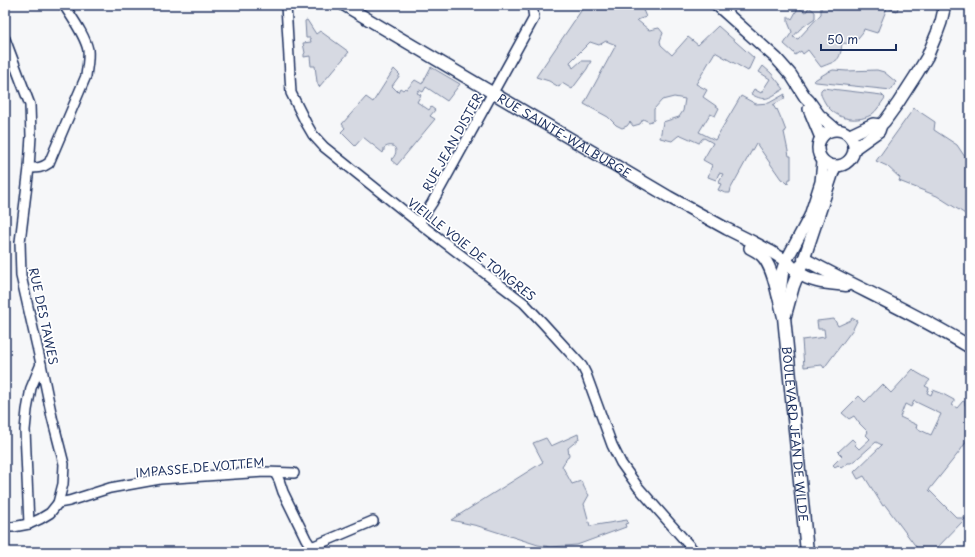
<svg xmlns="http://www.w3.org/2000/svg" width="975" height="557" font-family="'Playpen Sans',sans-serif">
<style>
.green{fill:#d6d9e2;stroke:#7884a0;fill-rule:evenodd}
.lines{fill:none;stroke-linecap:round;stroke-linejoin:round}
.minor-casing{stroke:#1b2f5e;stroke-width:12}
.tertiary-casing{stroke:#1b2f5e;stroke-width:14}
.secondary-casing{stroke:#1b2f5e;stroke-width:15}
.minor{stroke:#fff;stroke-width:9}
.tertiary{stroke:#fff;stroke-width:11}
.secondary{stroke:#fff;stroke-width:12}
.labels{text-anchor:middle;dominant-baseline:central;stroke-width:3.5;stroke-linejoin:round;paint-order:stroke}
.street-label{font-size:12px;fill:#1b2f5e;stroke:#fff}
</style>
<rect width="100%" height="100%" fill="#f6f7f9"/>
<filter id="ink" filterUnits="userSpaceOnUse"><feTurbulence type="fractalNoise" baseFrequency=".025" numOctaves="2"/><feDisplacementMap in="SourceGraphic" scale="8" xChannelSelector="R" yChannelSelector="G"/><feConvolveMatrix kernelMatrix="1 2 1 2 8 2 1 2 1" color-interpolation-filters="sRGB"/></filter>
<g filter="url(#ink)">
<!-- green -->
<g class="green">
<path d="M 585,5 L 640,5 L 637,8 L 643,10 L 646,17 L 637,20 L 649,30 L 659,28 L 663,33 L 660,41 L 661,45 L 672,55 L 688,37 L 698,45 L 718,26 L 754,58 L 748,71 L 715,52 L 696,84 L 707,90 L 703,97 L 719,108 L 715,116 L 710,114 L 699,132 L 715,140 L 741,96 L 756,104 L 769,103 L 785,94 L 784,99 L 773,105 L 776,110 L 777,109 L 783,123 L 786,131 L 784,132 L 789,156 L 791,156 L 791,179 L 789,179 L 788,184 L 786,182 L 781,179 L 756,143 L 731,188 L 730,193 L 725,193 L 718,190 L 721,184 L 718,183 L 723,174 L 719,173 L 716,180 L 708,177 L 712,165 L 703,160 L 713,143 L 704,138 L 702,139 L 699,143 L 681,135 L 678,136 L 672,141 L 660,138 L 663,122 L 679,117 L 683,111 L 685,99 L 674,97 L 662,100 L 654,109 L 654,120 L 649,122 L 643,119 L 640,124 L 633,126 L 630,122 L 627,126 L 622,128 L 616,125 L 608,117 L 584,104 L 616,45 L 606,41 L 599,45 L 590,42 L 570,62 L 573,68 L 581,61 L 591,61 L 587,69 L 572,89 L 562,83 L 559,87 L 549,81 L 536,77 Z"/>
<path d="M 821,5 L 899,5 L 897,11 L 887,8 L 877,33 L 864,29 L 863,32 L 853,44 L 842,43 C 840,62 838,60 821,67 L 808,50 L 803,54 L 801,51 L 795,55 L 793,52 L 784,44 L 792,32 L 788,22 L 788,16 L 792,19 L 798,8 L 806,12 L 809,7 L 815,12 L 815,18 L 800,29 L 793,37 L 798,39 L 821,14 Z"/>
<path d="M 307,20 L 316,34 L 320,31 L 349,52 L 319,87 L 317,82 L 315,66 L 311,66 L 310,56 L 304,57 L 304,54 L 305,53 L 303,43 L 311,42 L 310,38 L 306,38 L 305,21 Z"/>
<path d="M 763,66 L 771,73 L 784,89 C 770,97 766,103 751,94 L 754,89 L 761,93 L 770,79 L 759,72 Z"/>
<path d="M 431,67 L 460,84 L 447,101 L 426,87 L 423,92 L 419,90 L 417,93 L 421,95 L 417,102 L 429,110 L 431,107 L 435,110 L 430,116 L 435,119 L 397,165 L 391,160 C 401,151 394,141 384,148 L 384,150 L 383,153 L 363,137 L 355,146 L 341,132 L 345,128 L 342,124 L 366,97 L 373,102 L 394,69 L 400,75 L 392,86 L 398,92 L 400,88 L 403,90 L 405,88 L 407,89 L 415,80 L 422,84 Z"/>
<path d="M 833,70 L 847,71 L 877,70 L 884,72 L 896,82 L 891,90 L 816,82 L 813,81 L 826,73 Z"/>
<path d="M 823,88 L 882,95 L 885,98 C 881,103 877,111 871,115 C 854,124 833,118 824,101 C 822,97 820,94 821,90 Z"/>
<path d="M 914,108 L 935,122 L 934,130 L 957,145 L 969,163 L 970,163 L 970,217 L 937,196 L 899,181 L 900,178 L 887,166 L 876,161 Z"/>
<path d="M 852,318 L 857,321 L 853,329 L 824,368 L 822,365 L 804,367 L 802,340 L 825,337 L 824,329 L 818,329 L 817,321 L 834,319 L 838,326 L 851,320 Z"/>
<path d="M 913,369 L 916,372 L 930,380 L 925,386 L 929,388 L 927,393 L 931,395 L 933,390 L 941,393 L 954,400 L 954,402 L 952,405 L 957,408 L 963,401 L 965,402 L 965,405 L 970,409 L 970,412 L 967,415 L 970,417 L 970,436 L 960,451 L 929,490 L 957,518 L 963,518 L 965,519 L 933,552 L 920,552 L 885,505 L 883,506 L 864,476 L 858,479 L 854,472 L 882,445 L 876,442 L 859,457 L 851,463 L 848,463 L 841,468 L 838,465 L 835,467 L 833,465 L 842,456 L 838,452 L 852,439 L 856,443 L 855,445 L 859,449 L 870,439 L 866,435 L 868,432 L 859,423 L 854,416 L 849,419 L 842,413 L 859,396 L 865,402 L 882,384 L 891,393 ZM 914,401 L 941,414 L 931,435 L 916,428 L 917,425 L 900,417 L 905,404 L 911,407 Z"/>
<path d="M 578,434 L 579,439 L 568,448 L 569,455 L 562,466 L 572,484 L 581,481 C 584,486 585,491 589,495 L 584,504 L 590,526 L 627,520 L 628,523 L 625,524 L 626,527 L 577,545 L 551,547 L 538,545 L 478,526 L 451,520 L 543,462 L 533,443 L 546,438 L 551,446 Z"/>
</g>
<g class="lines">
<!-- minor casing -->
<g class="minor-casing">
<g id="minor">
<path d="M 286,5 L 291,93 L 306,123 L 313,135 L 324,147 L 419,223 L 524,303 L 542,322 L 582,366 L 586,374 L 612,445 L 621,463 L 638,487 L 695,552"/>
<path d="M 5,39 L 30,105 L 31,136 L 29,168 L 20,242 L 21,276 L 41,364 L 52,417 L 64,464 L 63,484 L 58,503 L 50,513 L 40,519 L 29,524 L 13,527 L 5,527"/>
<path d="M 29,168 C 38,168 42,168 49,163 L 86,76 C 87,67 89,59 88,50 C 85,35 72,18 64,5"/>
<path d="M 419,223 L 432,203 L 534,18 L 532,5"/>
<path d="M 275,473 L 279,480 L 283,492 L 306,539 L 310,545 L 314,546 L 373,521"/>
<path d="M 58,503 L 69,501 L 110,488 L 160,479 L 265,472 L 294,473"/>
<path d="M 29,524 L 25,430 L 27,410 L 31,388 L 41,364"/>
</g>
</g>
<!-- tertiary casing -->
<g class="tertiary-casing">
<g id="tertiary">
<path id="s1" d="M 344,5 L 669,197 L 727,229 L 753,242 L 770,251 L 786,261 L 810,216 L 821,182 L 823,162"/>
<path d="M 717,5 L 776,58 L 791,75 L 805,97 L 809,101 L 819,115 L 835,129"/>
<path d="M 809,109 L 821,138"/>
<circle cx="836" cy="148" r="18"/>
<path d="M 850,135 L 873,124 L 881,125"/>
<path d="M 855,148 L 862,143 L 879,131 L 881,125 L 885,121 L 898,103 L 918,72 L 927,57 L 937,33 L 941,22 L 945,5"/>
<path d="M 750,248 C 754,250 758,252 761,255 C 771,264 775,284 778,296"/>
<path d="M 804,259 L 835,166"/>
</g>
</g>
<!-- secondary casing -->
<g class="secondary-casing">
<g id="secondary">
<path d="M 804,259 C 859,289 917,314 970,347"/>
<path id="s2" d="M 786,261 L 782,273 L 779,297 L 784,317 L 807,552"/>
<path d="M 786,261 C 790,265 793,269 798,272 C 811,283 830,283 846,285"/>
<path d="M 785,315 L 793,286 L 801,266"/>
</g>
</g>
<!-- minor -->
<use href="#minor" class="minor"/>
<!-- tertiary -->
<use href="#tertiary" class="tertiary"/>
<!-- secondary -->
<use href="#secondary" class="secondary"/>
</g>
</g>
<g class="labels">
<!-- street labels -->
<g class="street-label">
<text stroke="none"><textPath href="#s1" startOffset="256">RUE SAINTE-WALBURGE</textPath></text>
<text transform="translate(452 142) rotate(-61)">RUE JEAN DISTER</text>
<text transform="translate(472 249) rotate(38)">VIEILLE VOIE DE TONGRES</text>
<text transform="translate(44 316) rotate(78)">RUE DES TAWES</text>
<text stroke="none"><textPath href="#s2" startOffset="175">BOULEVARD JEAN DE WILDE</textPath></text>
<text transform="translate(200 467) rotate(-5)">IMPASSE DE VOTTEM</text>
</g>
</g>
<!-- margin -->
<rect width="975" height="557" fill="none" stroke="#fff" stroke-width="20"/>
<rect x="10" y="10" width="955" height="537" fill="none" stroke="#1b2f5e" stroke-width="1.5" filter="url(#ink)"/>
<!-- scale -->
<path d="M821 44v6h75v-6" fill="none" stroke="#1b2f5e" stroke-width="2"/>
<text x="827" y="44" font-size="12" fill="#1b2f5e" stroke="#ffffff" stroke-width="3" paint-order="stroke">50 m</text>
</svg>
